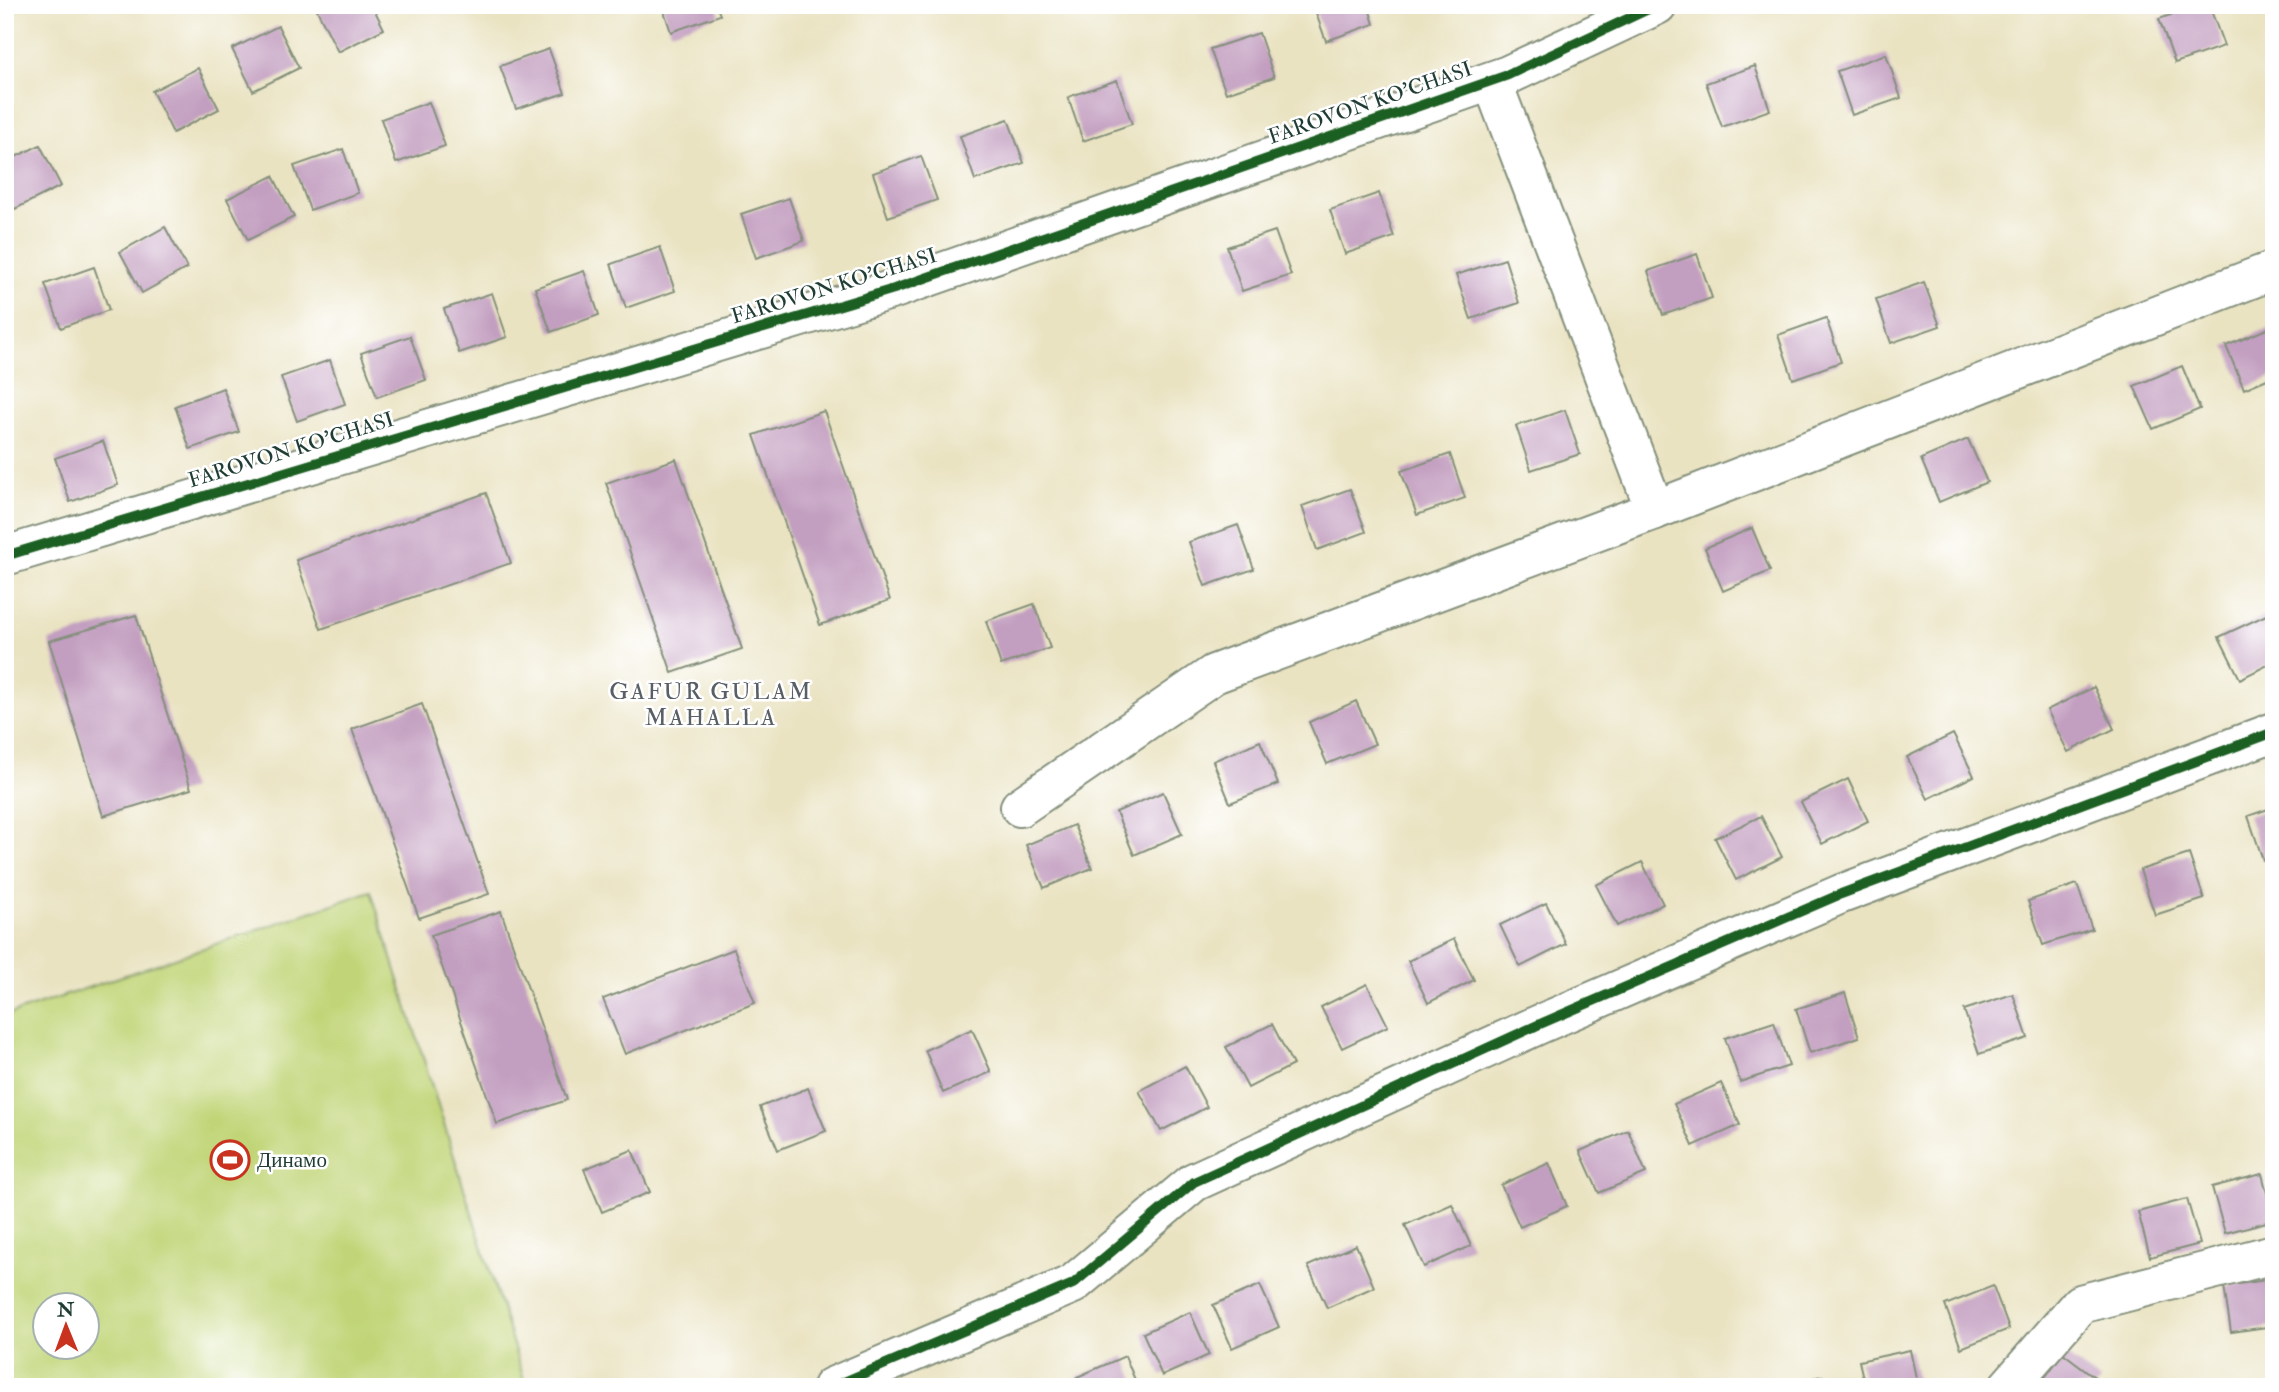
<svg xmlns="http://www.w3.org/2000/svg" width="2279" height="1392" font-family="'IM FELL Double Pica',serif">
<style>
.green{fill:#c1d578;stroke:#708956;stroke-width:2;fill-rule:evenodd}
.building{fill:#c29ec0}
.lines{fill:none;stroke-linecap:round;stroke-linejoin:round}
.street-casing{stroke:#84907b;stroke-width:42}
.street{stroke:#fff;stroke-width:38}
.cycleway-casing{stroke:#fff;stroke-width:15}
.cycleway{stroke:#1b5e20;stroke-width:10}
.labels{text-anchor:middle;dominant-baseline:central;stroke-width:5;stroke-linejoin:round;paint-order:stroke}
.street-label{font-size:21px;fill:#1f3d34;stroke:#fff}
.poi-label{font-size:21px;fill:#1f3d34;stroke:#fff;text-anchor:start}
.neighbourhood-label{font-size:23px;letter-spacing:2px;fill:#585f65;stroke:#fff}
</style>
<rect width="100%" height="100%" fill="#fff"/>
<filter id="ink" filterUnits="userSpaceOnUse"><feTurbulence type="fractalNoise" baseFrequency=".0143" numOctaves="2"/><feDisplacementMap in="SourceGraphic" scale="14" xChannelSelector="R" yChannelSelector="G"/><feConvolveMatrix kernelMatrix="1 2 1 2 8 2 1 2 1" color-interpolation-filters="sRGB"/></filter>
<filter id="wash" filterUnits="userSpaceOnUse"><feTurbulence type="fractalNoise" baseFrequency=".00686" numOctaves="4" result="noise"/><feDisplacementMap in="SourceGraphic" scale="28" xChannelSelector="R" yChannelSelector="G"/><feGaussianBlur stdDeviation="1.57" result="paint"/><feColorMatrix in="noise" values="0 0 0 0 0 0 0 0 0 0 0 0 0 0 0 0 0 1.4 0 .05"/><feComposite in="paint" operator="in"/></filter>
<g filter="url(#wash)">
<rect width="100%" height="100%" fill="#eae3c2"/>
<!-- green -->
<path class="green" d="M 371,891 L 524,1380 L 506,1387 L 5,1387 L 5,1016 ZM 46,1304 L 88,1304 L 88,1346 L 46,1346 Z"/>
<g id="blocks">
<!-- building -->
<g class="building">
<path d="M 326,5 L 372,5 L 384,29 L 338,52 L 317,10 Z"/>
<path d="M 662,5 L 716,5 L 720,15 L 671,32 Z"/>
<path d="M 1313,5 L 1368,5 L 1374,24 L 1326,41 Z"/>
<path d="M 2199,5 L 2209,5 L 2224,46 L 2175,63 L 2159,19 Z"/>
<path d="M 278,26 L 299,68 L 253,91 L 232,49 Z"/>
<path d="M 1259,33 L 1274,77 L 1226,93 L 1210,49 Z"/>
<path d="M 549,49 L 565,93 L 516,109 L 500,66 Z"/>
<path d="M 1886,54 L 1901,98 L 1852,115 L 1837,71 Z"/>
<path d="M 1755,66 L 1770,110 L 1722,127 L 1706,83 Z"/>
<path d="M 198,68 L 219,109 L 173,133 L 152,91 Z"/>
<path d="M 1117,80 L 1132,124 L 1083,141 L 1068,97 Z"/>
<path d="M 5,98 L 12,111 L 5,114 Z"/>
<path d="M 429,102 L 445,146 L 396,163 L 381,119 Z"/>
<path d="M 1008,119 L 1024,163 L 975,180 L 960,136 Z"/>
<path d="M 40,145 L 61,186 L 15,209 L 5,191 L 5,162 Z"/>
<path d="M 343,149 L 358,193 L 310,210 L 294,166 Z"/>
<path d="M 921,156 L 937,200 L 888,217 L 873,173 Z"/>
<path d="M 273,176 L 294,217 L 248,240 L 227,199 Z"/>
<path d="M 1379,193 L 1394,237 L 1345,254 L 1330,210 Z"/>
<path d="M 789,198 L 804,241 L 756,258 L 741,214 Z"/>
<path d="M 165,227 L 187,268 L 142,293 L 120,252 Z"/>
<path d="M 1275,231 L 1291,275 L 1242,291 L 1227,247 Z"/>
<path d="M 660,247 L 675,291 L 626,308 L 611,264 Z"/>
<path d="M 1697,254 L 1712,298 L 1663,315 L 1648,271 Z"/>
<path d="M 1505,259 L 1519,303 L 1471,319 L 1456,275 Z"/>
<path d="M 94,267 L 109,310 L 61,328 L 45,284 Z"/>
<path d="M 584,271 L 599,315 L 551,332 L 535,288 Z"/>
<path d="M 1924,282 L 1940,326 L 1891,343 L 1876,299 Z"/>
<path d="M 492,293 L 507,337 L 459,353 L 444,309 Z"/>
<path d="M 1826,318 L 1841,362 L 1793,379 L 1778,335 Z"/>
<path d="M 2274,326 L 2274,376 L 2244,389 L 2226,346 Z"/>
<path d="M 410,336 L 426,380 L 377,397 L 361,353 Z"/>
<path d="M 330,360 L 345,404 L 297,421 L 281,377 Z"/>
<path d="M 2182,366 L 2200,409 L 2153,429 L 2134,386 Z"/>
<path d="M 223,388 L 239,432 L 190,449 L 175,406 Z"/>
<path d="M 1565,410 L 1580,454 L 1531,470 L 1516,426 Z"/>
<path d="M 824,411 L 890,600 L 820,625 L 754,435 Z"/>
<path d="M 1968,439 L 1987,482 L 1939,502 L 1921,459 Z"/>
<path d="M 103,441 L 118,485 L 70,502 L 55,458 Z"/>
<path d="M 1450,454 L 1465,498 L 1417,515 L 1401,471 Z"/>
<path d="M 676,459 L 742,649 L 672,673 L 606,483 Z"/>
<path d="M 1350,489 L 1366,532 L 1317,550 L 1302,506 Z"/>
<path d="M 486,493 L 511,563 L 321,629 L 296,560 Z"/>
<path d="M 1238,525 L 1254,569 L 1205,586 L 1189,542 Z"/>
<path d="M 1752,528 L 1770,571 L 1723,591 L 1705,548 Z"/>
<path d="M 1034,604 L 1050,648 L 1001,665 L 986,621 Z"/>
<path d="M 136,615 L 191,789 L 103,816 L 49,641 Z"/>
<path d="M 2266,615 L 2274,631 L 2274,662 L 2240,679 L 2219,637 Z"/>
<path d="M 2094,687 L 2114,729 L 2068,752 L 2047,710 Z"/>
<path d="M 1356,701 L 1375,744 L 1327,764 L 1309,722 Z"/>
<path d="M 422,704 L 489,894 L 419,918 L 352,729 Z"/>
<path d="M 1953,734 L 1974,776 L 1928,799 L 1907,757 Z"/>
<path d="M 1260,741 L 1278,784 L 1230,803 L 1213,761 Z"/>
<path d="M 1848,779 L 1868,821 L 1822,844 L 1801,802 Z"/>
<path d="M 1163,792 L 1182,834 L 1134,855 L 1116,812 Z"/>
<path d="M 2274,807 L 2274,856 L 2263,860 L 2248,816 Z"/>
<path d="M 1761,816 L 1782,857 L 1736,880 L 1715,838 Z"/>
<path d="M 1074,825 L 1092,868 L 1044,888 L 1026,845 Z"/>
<path d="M 2189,854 L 2204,899 L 2155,915 L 2140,870 Z"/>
<path d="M 1642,862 L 1663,904 L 1617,926 L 1596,885 Z"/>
<path d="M 2077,884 L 2092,929 L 2043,945 L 2028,901 Z"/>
<path d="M 1546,903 L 1566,944 L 1520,967 L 1500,925 Z"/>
<path d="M 501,911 L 567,1100 L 497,1124 L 431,935 Z"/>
<path d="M 1454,939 L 1474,980 L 1428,1003 L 1408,961 Z"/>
<path d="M 734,949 L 755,1003 L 625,1054 L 603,999 Z"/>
<path d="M 1367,984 L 1388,1026 L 1342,1048 L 1321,1007 Z"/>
<path d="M 1845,993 L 1859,1037 L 1810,1053 L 1796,1009 Z"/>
<path d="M 2013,994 L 2028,1038 L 1979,1054 L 1964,1010 Z"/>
<path d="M 1774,1022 L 1789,1066 L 1740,1082 L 1725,1038 Z"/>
<path d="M 1272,1024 L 1293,1065 L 1248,1088 L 1226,1047 Z"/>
<path d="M 972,1029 L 991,1072 L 943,1093 L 925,1050 Z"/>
<path d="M 1185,1066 L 1207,1107 L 1161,1131 L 1139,1091 Z"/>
<path d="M 1721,1083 L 1740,1125 L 1693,1146 L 1674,1104 Z"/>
<path d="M 808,1088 L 826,1131 L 778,1150 L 760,1107 Z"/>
<path d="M 1628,1130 L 1646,1173 L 1599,1193 L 1580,1151 Z"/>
<path d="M 632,1150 L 650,1192 L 602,1212 L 584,1169 Z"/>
<path d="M 1549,1163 L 1567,1206 L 1520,1227 L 1501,1185 Z"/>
<path d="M 2262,1174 L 2274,1220 L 2225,1233 L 2212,1187 Z"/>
<path d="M 2187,1199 L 2200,1244 L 2150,1257 L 2138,1212 Z"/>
<path d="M 1452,1204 L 1471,1246 L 1424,1267 L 1405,1225 Z"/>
<path d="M 1356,1245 L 1374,1287 L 1327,1308 L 1308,1266 Z"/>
<path d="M 2274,1279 L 2274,1326 L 2231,1332 L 2224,1286 Z"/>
<path d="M 1260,1285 L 1279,1327 L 1232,1348 L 1213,1305 Z"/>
<path d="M 1993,1286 L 2009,1329 L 1961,1348 L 1945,1305 Z"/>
<path d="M 1190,1312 L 1209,1355 L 1162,1376 L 1143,1333 Z"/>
<path d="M 1910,1350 L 1918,1387 L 1865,1387 L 1859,1361 Z"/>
<path d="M 2063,1353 L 2100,1381 L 2096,1387 L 2038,1387 Z"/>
<path d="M 1125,1356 L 1138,1387 L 1082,1387 L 1077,1377 Z"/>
<path d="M 1822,1376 L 1824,1387 L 1782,1387 L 1782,1386 Z"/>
</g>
</g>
</g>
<g filter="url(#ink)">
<use href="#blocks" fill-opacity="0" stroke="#84907b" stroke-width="2"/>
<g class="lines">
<!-- street casing -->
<g class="street-casing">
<g id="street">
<path d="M 1492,81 L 1655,510"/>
<path d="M 5,556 L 894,289 L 1508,75 L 1657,5"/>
<path d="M 1020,807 L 1214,674 L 1655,510 L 2274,270"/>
<path d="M 832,1387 L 1073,1284 L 1194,1182 L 1540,1024 L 1841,894 L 2274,732"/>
<path d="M 2008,1387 L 2080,1304 L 2274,1254"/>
</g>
</g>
<!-- street -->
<use href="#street" class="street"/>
<!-- cycleway casing -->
<g class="cycleway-casing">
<g id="cycleway">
<path d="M 5,556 L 894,289 L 1508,75 L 1657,5"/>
<path d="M 832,1387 L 1073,1284 L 1194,1182 L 1540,1024 L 1841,894 L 2274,732"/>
</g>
</g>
<!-- cycleway -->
<use href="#cycleway" class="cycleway"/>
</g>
</g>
<!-- icons -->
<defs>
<g id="stadium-ring" transform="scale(2.0125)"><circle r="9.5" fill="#fff" stroke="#c8321e" stroke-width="1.5"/><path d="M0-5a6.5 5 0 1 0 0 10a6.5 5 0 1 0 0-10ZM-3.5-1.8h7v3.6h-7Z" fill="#c8321e"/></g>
</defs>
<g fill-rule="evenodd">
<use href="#stadium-ring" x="230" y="1160"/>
</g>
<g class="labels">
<!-- street labels -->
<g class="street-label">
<text transform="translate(1370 103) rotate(-19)">FAROVON KO'CHASI</text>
<text transform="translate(834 286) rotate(-17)">FAROVON KO'CHASI</text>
<text transform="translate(291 450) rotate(-17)">FAROVON KO'CHASI</text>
</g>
<!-- poi labels -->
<g class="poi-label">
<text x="257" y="1160">Динамо</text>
</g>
<!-- neighbourhood labels -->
<g class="neighbourhood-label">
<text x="711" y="691">GAFUR GULAM<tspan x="711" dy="26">MAHALLA</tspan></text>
</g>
</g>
<!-- margin -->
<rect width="2279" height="1392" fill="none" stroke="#fff" stroke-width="28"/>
<!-- north arrow -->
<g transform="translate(66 1326) rotate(359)"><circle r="33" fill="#ffffff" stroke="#a5b1ae" stroke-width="2"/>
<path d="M0-5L12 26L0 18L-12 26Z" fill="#c8321e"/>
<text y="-10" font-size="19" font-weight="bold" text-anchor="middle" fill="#1f3d34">N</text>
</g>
</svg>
